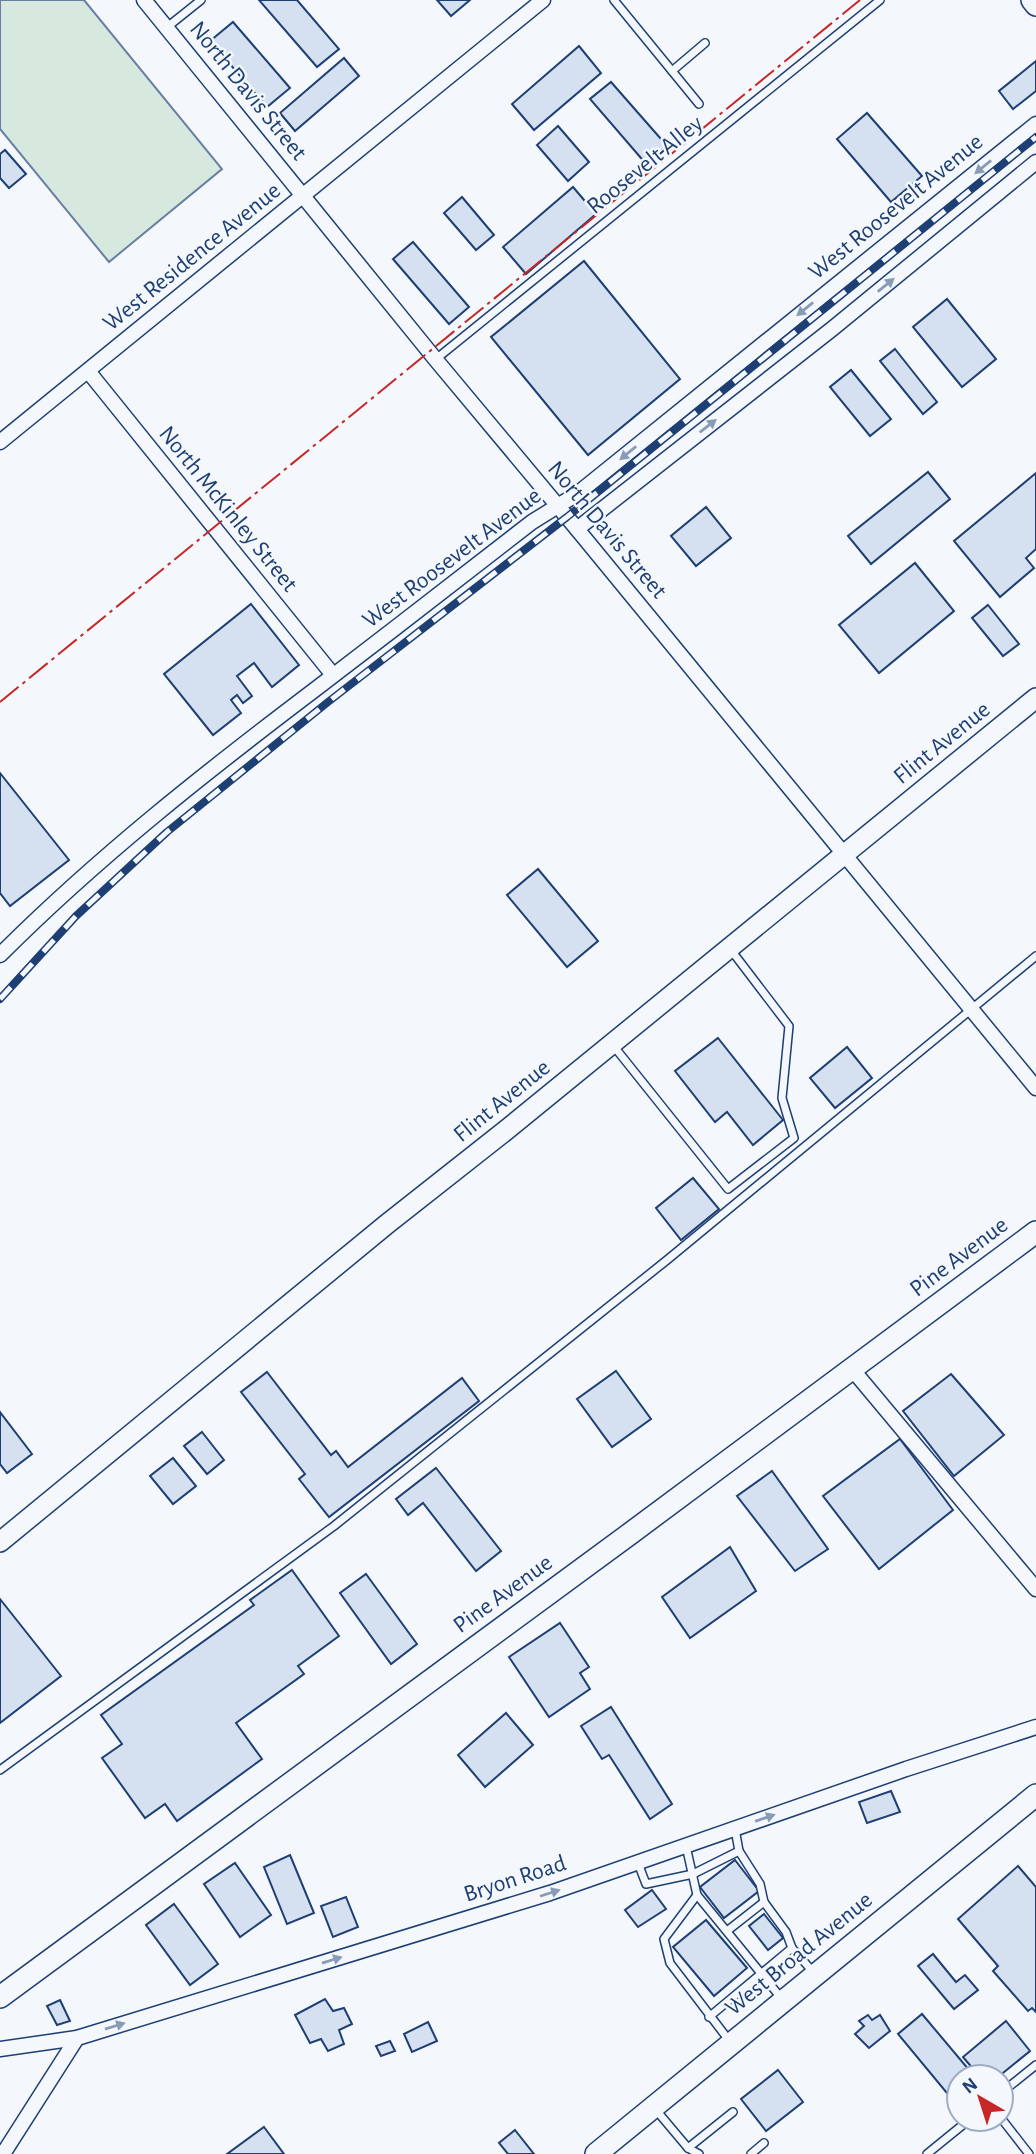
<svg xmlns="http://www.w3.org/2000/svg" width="1036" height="2154" font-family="'Alegreya Sans',sans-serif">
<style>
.green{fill:#d7e8df;stroke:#687fa3;stroke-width:2}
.building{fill:#d5e0f0;stroke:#1d3f73;stroke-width:2}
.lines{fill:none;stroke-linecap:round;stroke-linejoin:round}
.service-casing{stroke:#1d3f73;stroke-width:10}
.minor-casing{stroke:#1d3f73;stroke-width:17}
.tertiary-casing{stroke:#1d3f73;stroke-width:22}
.secondary-casing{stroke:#1d3f73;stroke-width:24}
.service{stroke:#f4f7fb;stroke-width:7}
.minor{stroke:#f4f7fb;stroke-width:14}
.tertiary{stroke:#f4f7fb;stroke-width:19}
.secondary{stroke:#f4f7fb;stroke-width:21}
.rail-casing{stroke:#1d3f73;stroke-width:8}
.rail{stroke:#f4f7fb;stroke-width:5;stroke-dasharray:16;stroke-linecap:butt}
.power{stroke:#c62828;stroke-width:2;stroke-dasharray:24 5 3.5 5;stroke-linecap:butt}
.oneway{fill:#889bb7}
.labels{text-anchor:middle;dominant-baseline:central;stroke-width:5;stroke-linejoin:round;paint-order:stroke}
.street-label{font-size:24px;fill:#1d3f73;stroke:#f4f7fb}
</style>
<rect width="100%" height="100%" fill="#f4f7fb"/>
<!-- green -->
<path class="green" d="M 0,0 L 84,0 L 222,169 L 109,262 L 0,129 Z"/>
<!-- building -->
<g class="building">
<path d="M 259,0 L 297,0 L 339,49 L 317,67 Z"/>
<path d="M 437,0 L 470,0 L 451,16 Z"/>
<path d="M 233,22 L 290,88 L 267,107 L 210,41 Z"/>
<path d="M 579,46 L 601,73 L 534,130 L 512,104 Z"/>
<path d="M 344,58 L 359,76 L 295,131 L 280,113 Z"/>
<path d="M 1036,61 L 1036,91 L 1013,109 L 999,91 Z"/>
<path d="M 611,82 L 668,147 L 647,165 L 590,99 Z"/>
<path d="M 867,113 L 922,176 L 891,202 L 837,139 Z"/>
<path d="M 558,126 L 589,162 L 568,181 L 537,145 Z"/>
<path d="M 5,150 L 26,174 L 9,188 L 0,178 L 0,154 Z"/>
<path d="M 573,187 L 596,214 L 526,274 L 503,247 Z"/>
<path d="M 462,197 L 494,235 L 476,250 L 444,213 Z"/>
<path d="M 413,242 L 469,307 L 449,324 L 393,259 Z"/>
<path d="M 584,261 L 680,379 L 588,455 L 491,337 Z"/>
<path d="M 947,299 L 996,359 L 962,387 L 913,327 Z"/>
<path d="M 895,349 L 937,402 L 923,414 L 880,361 Z"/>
<path d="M 851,370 L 891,419 L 870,436 L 830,387 Z"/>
<path d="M 928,472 L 950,499 L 871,564 L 848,536 Z"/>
<path d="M 1036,473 L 1036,549 L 1026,558 L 1034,568 L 1000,597 L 954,541 Z"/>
<path d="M 706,507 L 731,538 L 696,566 L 671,536 Z"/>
<path d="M 915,563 L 954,611 L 879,673 L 839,625 Z"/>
<path d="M 251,604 L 299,665 L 272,687 L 254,663 L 237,676 L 252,696 L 243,703 L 237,695 L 231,700 L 241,713 L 213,735 L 164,674 Z"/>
<path d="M 988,605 L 1019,644 L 1003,656 L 972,618 Z"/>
<path d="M 0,773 L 69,860 L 10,906 L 0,893 Z"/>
<path d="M 538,869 L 598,941 L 567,967 L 507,895 Z"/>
<path d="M 718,1038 L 783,1120 L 753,1145 L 727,1112 L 715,1122 L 675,1071 Z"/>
<path d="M 847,1047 L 872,1078 L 835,1108 L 810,1078 Z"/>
<path d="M 693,1178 L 719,1209 L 681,1240 L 656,1208 Z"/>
<path d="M 616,1371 L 651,1419 L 612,1447 L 577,1399 Z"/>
<path d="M 267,1372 L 331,1455 L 336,1451 L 348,1467 L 462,1378 L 479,1401 L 329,1517 L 299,1479 L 305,1474 L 241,1392 Z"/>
<path d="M 951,1374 L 1004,1435 L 954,1476 L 903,1411 Z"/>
<path d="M 0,1412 L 32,1454 L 7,1473 L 0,1464 Z"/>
<path d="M 202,1432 L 224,1460 L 207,1474 L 184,1446 Z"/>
<path d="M 900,1439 L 953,1510 L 879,1569 L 823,1496 Z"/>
<path d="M 173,1458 L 196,1486 L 173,1504 L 150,1476 Z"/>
<path d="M 436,1468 L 501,1551 L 476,1571 L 423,1503 L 408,1515 L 396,1499 Z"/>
<path d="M 772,1471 L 828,1549 L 795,1571 L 737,1496 Z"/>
<path d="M 730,1547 L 756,1591 L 690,1638 L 662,1597 Z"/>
<path d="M 292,1570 L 339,1636 L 298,1666 L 304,1674 L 236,1723 L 262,1759 L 177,1821 L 165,1804 L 145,1818 L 102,1758 L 122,1744 L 101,1715 L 254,1605 L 250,1600 Z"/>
<path d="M 366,1574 L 417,1644 L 391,1664 L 340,1593 Z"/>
<path d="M 0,1599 L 61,1676 L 0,1723 Z"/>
<path d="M 560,1623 L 589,1667 L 580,1673 L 590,1689 L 549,1717 L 509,1657 Z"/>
<path d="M 611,1707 L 672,1804 L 650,1819 L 609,1755 L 602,1759 L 581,1726 Z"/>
<path d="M 506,1713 L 533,1745 L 485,1787 L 458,1755 Z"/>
<path d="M 891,1791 L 900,1812 L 867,1823 L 859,1802 Z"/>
<path d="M 290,1855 L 314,1913 L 287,1924 L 264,1867 Z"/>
<path d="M 735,1860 L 759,1891 L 724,1918 L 700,1887 Z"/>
<path d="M 235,1863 L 271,1915 L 240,1937 L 204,1884 Z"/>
<path d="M 1018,1866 L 1036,1887 L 1036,2012 L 1032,2008 L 1028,2011 L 993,1971 L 998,1966 L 958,1919 Z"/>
<path d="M 652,1890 L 666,1909 L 638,1927 L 625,1910 Z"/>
<path d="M 346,1897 L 358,1927 L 333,1937 L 321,1906 Z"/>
<path d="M 174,1904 L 218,1964 L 190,1985 L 146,1925 Z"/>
<path d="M 764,1914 L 783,1938 L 768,1950 L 749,1926 Z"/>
<path d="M 706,1920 L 747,1968 L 714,1996 L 673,1947 Z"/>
<path d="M 933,1954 L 956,1982 L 965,1975 L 978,1990 L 954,2009 L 918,1966 Z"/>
<path d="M 325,1999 L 333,2011 L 344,2008 L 352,2024 L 339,2030 L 344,2044 L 328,2051 L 321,2039 L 310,2043 L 295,2015 Z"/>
<path d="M 60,2000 L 70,2021 L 57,2025 L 47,2006 Z"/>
<path d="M 922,2014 L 975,2077 L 959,2077 L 959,2101 L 956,2104 L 898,2034 Z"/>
<path d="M 868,2015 L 872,2020 L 880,2015 L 890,2031 L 869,2048 L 855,2034 L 864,2026 L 859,2021 Z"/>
<path d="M 1006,2021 L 1030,2051 L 998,2077 L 980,2077 L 963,2057 Z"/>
<path d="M 428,2022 L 437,2041 L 412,2052 L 404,2034 Z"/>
<path d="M 390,2041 L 395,2051 L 381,2056 L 376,2046 Z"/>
<path d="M 778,2070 L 803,2102 L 766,2131 L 741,2099 Z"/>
<path d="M 264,2127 L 284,2154 L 227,2154 Z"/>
<path d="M 515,2130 L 534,2154 L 508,2154 L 499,2143 Z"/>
</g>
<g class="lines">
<!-- service casing -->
<g class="service-casing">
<g id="service">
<path d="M 614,0 L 699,104"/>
<path d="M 166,28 L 201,0"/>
<path d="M 672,71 L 705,43"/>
<path d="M 436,359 L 880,0"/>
<path d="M 612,1044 L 728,1189 L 794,1138 L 782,1098 L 789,1026 L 731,950"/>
<path d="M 0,1770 L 334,1526 L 667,1260 L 1036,956"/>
<path d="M 735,1829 L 739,1851 L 760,1884 L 764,1902 L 786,1932 L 792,1948 L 814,1973"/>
<path d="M 686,1846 L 697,1895 L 782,1999"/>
<path d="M 638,1863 L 646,1884 L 693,1874 L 739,1851"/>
<path d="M 697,1895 L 664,1939 L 670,1963 L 731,2043"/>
<path d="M 727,1931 L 764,1902"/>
<path d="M 709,2017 L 792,1948"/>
<path d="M 1001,2093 L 1036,2065"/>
<path d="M 656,2110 L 688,2148 L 699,2154"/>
<path d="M 1001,2118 L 1029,2154"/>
<path d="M 688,2148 L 733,2112"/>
<path d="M 751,2154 L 764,2143"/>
<path d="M 927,2154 L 970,2119"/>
</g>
</g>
<!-- minor casing -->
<g class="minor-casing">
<g id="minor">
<path d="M 144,0 L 436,360 L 577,529 L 1036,1088"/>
<path d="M 88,371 L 333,675"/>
<path d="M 0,442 L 543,0"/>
<path d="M 577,529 L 832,329 L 1036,162"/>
<path d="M 0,955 C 98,857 206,772 317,688 C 389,633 460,578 532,522 L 577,494 L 1036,124"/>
<path d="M 852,1369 L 1036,1589"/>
<path d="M 0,2049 L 77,2038 L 550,1893 L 906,1769 L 1036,1727"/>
<path d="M 3,2154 L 77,2038"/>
</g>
</g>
<!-- tertiary casing -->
<g class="tertiary-casing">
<path id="tertiary" d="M 0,1542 L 387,1224 L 505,1131 L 1036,698"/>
</g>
<!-- secondary casing -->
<g class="secondary-casing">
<g id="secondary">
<path d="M 1032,0 L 1036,5"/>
<path d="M 0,1997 L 631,1533 L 1036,1232"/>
<path d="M 596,2154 L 1036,1795"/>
</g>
</g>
<!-- service -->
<use href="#service" class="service"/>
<!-- minor -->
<use href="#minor" class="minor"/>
<!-- tertiary -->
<use href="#tertiary" class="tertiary"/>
<!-- secondary -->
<use href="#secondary" class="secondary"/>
<!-- rail casing -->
<g class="rail-casing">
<path id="rail" d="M 0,999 L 76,916 L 167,832 L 328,702 L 567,517 L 1036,137"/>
</g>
<!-- rail -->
<use href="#rail" class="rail"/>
<!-- power -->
<path class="power" d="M 0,702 L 860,0"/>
</g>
<!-- one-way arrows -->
<defs><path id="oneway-solid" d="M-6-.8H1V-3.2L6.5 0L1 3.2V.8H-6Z" transform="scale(1.75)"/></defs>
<g class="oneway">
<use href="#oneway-solid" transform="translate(983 167) rotate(141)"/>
<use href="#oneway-solid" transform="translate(886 285) rotate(-39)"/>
<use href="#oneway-solid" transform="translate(805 309) rotate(141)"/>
<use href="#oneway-solid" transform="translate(708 426) rotate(-38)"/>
<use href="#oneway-solid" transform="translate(628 453) rotate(141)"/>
<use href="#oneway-solid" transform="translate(765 1818) rotate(-19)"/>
<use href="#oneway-solid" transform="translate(550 1893) rotate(-18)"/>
<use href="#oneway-solid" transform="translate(332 1960) rotate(-17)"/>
<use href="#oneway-solid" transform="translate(115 2026) rotate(-17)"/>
</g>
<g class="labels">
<!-- street labels -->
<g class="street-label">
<text transform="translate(248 91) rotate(51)">North Davis Street</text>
<text transform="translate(645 165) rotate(-39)">Roosevelt Alley</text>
<text transform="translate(896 207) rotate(-39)">West Roosevelt Avenue</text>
<text transform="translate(192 257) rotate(-39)">West Residence Avenue</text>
<text transform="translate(228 509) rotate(51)">North McKinley Street</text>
<text transform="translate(607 530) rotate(50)">North Davis Street</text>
<text transform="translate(452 558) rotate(-37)">West Roosevelt Avenue</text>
<text transform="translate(942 743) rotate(-39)">Flint Avenue</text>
<text transform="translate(502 1101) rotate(-39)">Flint Avenue</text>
<text transform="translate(959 1257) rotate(-37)">Pine Avenue</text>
<text transform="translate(503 1594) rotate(-36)">Pine Avenue</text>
<text transform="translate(515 1879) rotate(-18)">Bryon Road</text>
<text transform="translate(799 1954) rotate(-39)">West Broad Avenue</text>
</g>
</g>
<!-- north arrow -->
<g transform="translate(980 2098) rotate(321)"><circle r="33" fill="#f4f7fb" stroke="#9eadc5" stroke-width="2"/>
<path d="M0-5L12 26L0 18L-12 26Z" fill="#c62828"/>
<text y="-10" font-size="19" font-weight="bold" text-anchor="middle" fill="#1d3f73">N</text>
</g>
</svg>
